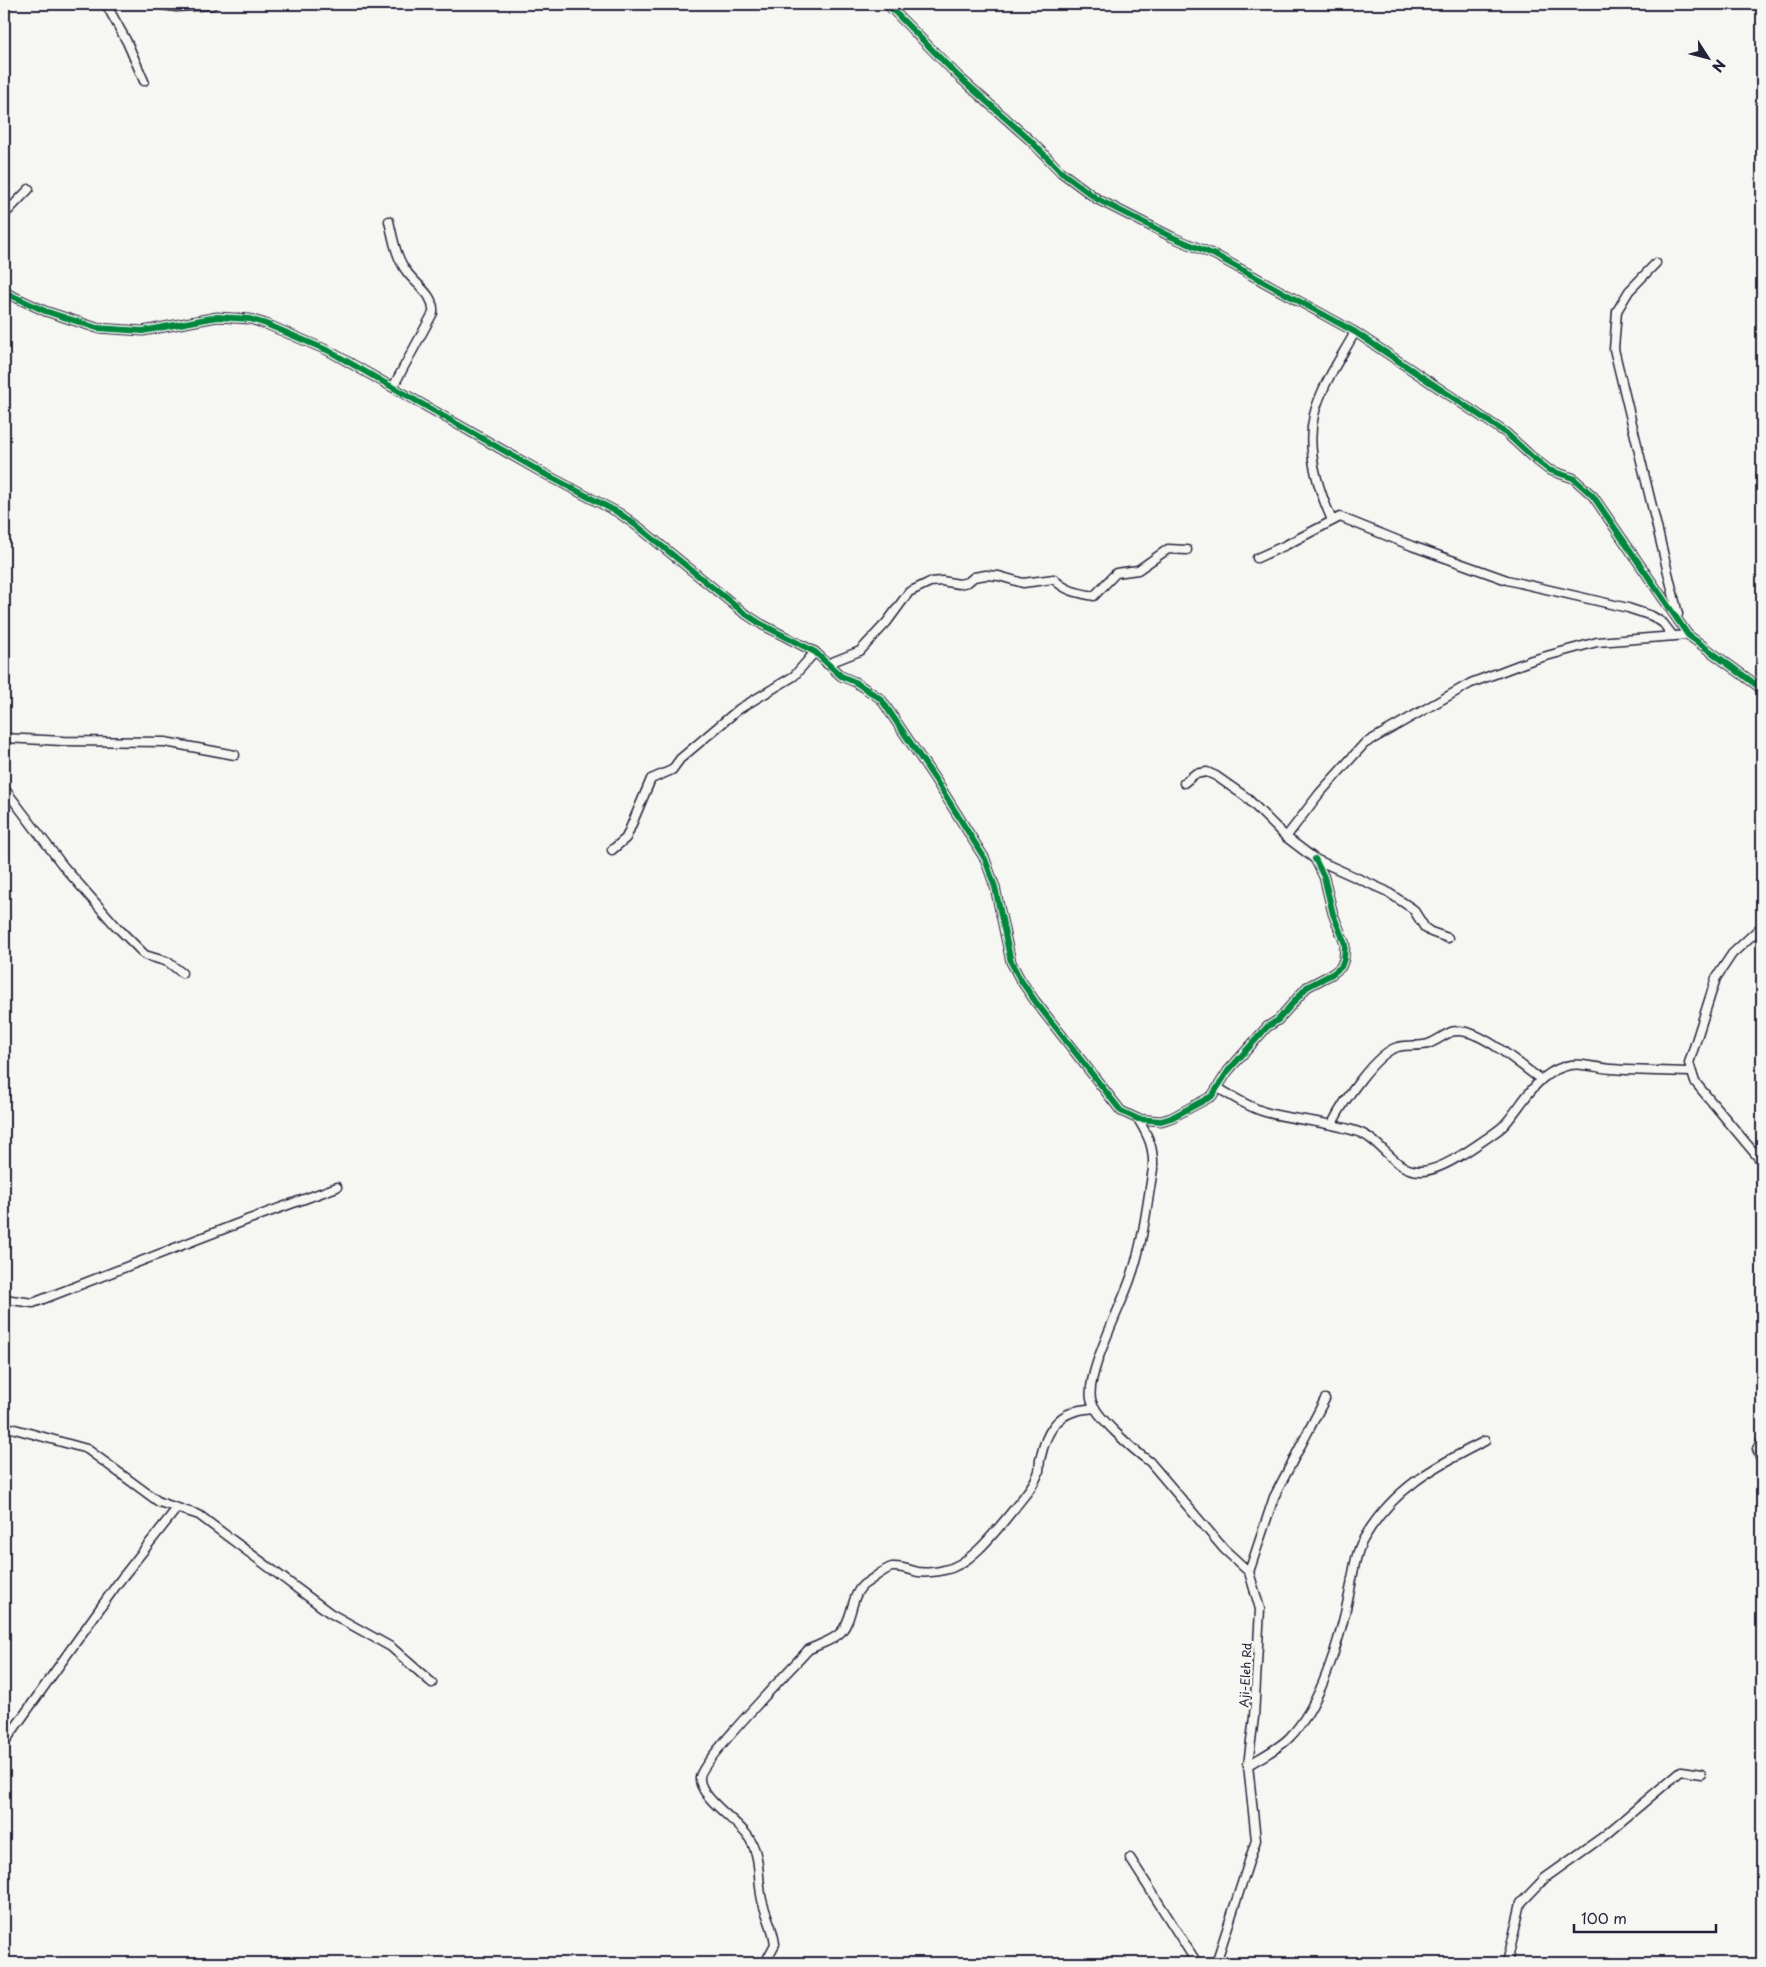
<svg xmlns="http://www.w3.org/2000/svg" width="1766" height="1967" font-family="'Playpen Sans',sans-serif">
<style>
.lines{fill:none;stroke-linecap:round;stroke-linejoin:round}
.street-casing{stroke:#22223b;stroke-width:11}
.street{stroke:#f6f6f2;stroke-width:8}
.cycleway-casing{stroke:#f6f6f2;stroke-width:9}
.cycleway{stroke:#00873e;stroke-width:6}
.labels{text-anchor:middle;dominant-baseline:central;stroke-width:5;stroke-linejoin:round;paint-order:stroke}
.street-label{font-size:12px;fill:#22223b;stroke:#f6f6f2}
</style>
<rect width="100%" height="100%" fill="#f6f6f2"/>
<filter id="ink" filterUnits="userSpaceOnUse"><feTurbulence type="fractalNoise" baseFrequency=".02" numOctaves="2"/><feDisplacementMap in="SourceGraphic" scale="10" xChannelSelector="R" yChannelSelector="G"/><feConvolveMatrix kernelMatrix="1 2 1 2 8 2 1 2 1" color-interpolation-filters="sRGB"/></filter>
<g filter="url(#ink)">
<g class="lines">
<!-- street casing -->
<g class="street-casing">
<g id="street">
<path d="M 106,4 L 127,42 L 144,81"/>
<path d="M 155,4 L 176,7 L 212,5"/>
<path d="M 887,4 L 958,76 L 1031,141 L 1061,172 L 1097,199 L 1172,237 L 1215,255 L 1355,332 L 1506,433 L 1531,456 L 1549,470 L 1573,478 L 1593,496 L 1688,635 L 1762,689"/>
<path d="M 4,215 L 29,189"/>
<path d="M 389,221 C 393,238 396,258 407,272 C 417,286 435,295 433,313 L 393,387"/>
<path d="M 1656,263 L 1629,291 L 1617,311 L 1614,349 L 1678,614"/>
<path d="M 4,292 L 45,311 L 97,328 L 143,331 L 217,317 L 250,319 L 266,324 L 329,351 L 543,473 L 619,513 L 641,529 L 744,613 L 761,624 L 815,652 L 841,676 L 855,682 L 881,699 L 935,779 L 985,859 L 995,887 L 1011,962 L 1020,979 L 1035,1001 L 1121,1111 L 1138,1119 L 1161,1121 L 1171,1118 L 1212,1096 L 1228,1071 L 1267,1027 L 1278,1020 L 1307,987 L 1332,974 L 1341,967 L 1344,959 L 1345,944 L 1333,914 L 1324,877 L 1315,859"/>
<path d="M 1332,520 C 1318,489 1306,449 1314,415 C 1321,386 1341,358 1355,332"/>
<path d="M 1257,558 L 1286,545 L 1340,517 L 1412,546 L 1507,580 L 1628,608 L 1652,616 L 1663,623 L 1673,636"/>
<path d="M 827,664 L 860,651 L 887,622 L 909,592 L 930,582 L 942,581 L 959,584 L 968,582 L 974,577 L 986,575 L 999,576 L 1023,583 L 1054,579 C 1065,591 1078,593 1094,596 L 1116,573 L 1138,570 L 1168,549 L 1187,550"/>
<path d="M 4,738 L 63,741 L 165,742 L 235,755"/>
<path d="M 1184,783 L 1195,774 L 1207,772 L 1216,776 L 1246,797 L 1286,837 L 1315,859 L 1386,891 L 1413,909 L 1425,928 L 1431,932 L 1448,938"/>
<path d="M 4,788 L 64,867 L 115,925 L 145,955 L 168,962 L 182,973"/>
<path d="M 1286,837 L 1319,794 L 1364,744 L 1471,683 L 1532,660 L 1597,642 L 1688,635"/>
<path d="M 612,850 L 626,838 L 651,779 L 672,770 L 680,759 L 739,709 L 794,676 L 815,652"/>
<path d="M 1762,926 L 1732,954 L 1716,978 L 1689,1063 L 1695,1082 L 1762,1162"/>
<path d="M 1218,1088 C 1233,1097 1248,1107 1265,1112 C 1297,1121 1330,1121 1361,1133 C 1383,1142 1394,1171 1420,1171 C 1440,1172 1474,1147 1490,1136 C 1495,1132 1501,1129 1505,1124 C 1523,1104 1535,1076 1563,1067 C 1578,1061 1596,1068 1611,1069 C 1638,1071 1664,1071 1691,1072"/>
<path d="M 1138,1119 C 1149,1137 1154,1148 1153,1169 C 1147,1205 1143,1243 1131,1277 C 1122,1305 1086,1373 1091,1399 C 1094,1416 1135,1451 1150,1462 L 1224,1549 L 1249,1572"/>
<path d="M 1332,1124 C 1342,1104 1376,1052 1398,1047 C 1408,1044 1418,1047 1428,1044 C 1445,1038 1449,1026 1470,1033 C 1494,1041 1520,1065 1540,1079"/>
<path d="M 4,1299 L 33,1303 L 247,1220 L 337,1187"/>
<path d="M 4,1426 L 87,1449 L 159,1502 L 199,1515 L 330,1613 L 391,1647 L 432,1683"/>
<path d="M 1762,1439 L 1757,1449 L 1762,1463"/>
<path d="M 4,1743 L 118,1583 L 177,1508"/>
<path d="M 1248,1765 C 1261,1757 1278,1749 1289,1738 C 1321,1706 1340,1639 1349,1595 C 1353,1578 1354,1556 1363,1540 C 1392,1489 1435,1466 1485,1441"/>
<path d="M 1130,1858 L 1197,1963"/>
<path d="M 765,1963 L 775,1944 C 773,1927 766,1916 762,1900 C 757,1878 762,1855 747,1835 C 736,1820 698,1796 700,1777 C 701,1761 791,1669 808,1650 C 819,1644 833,1641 841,1632 C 854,1618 850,1593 866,1583 C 874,1578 884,1569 892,1567 C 902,1566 909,1570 918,1572 C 925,1573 937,1572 944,1570 C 972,1565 997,1529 1014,1509 C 1023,1497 1035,1485 1039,1471 C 1040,1466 1039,1461 1041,1456 C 1045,1438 1054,1418 1073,1412 C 1079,1409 1088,1409 1095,1408"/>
<path d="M 1216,1963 L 1256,1840 L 1248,1765 L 1254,1717 L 1260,1609 L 1249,1572 L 1274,1497 L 1325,1399"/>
<path d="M 1507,1963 L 1521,1903 L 1545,1878 L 1604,1836 L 1681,1771 L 1701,1774"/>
<path d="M 1761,1963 L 1762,1962"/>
</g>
</g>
<!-- street -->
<use href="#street" class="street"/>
<!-- cycleway casing -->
<g class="cycleway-casing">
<g id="cycleway">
<path d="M 887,4 L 958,76 L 1031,141 L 1061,172 L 1097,199 L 1172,237 L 1215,255 L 1355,332 L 1506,433 L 1531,456 L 1549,470 L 1573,478 L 1593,496 L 1688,635 L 1762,689"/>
<path d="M 4,292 L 45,311 L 97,328 L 143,331 L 217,317 L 250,319 L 266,324 L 329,351 L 543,473 L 619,513 L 641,529 L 744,613 L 761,624 L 815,652 L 841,676 L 855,682 L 881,699 L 935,779 L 985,859 L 995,887 L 1011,962 L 1020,979 L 1035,1001 L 1121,1111 L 1138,1119 L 1161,1121 L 1171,1118 L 1212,1096 L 1228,1071 L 1267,1027 L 1278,1020 L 1307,987 L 1332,974 L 1341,967 L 1344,959 L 1345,944 L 1333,914 L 1324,877 L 1315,859"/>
</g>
</g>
<!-- cycleway -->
<use href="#cycleway" class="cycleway"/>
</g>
</g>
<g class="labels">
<!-- street labels -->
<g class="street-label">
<text transform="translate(1245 1675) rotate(-87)">Aji-Eleh Rd</text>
</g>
</g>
<!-- margin -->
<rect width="1766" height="1967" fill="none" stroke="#f6f6f2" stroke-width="20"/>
<rect x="10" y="10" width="1746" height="1947" fill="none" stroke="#22223b" stroke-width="2" filter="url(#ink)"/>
<!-- north arrow -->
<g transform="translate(1708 58) rotate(126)" stroke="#f6f6f2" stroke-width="4" paint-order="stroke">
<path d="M0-4L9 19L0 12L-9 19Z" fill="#22223b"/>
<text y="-8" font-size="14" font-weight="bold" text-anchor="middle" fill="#22223b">N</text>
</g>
<!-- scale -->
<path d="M1574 1924v8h142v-8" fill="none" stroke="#22223b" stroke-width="2.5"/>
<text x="1581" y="1924" font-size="15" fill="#22223b" stroke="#f6f6f2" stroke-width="4" paint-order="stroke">100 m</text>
</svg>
